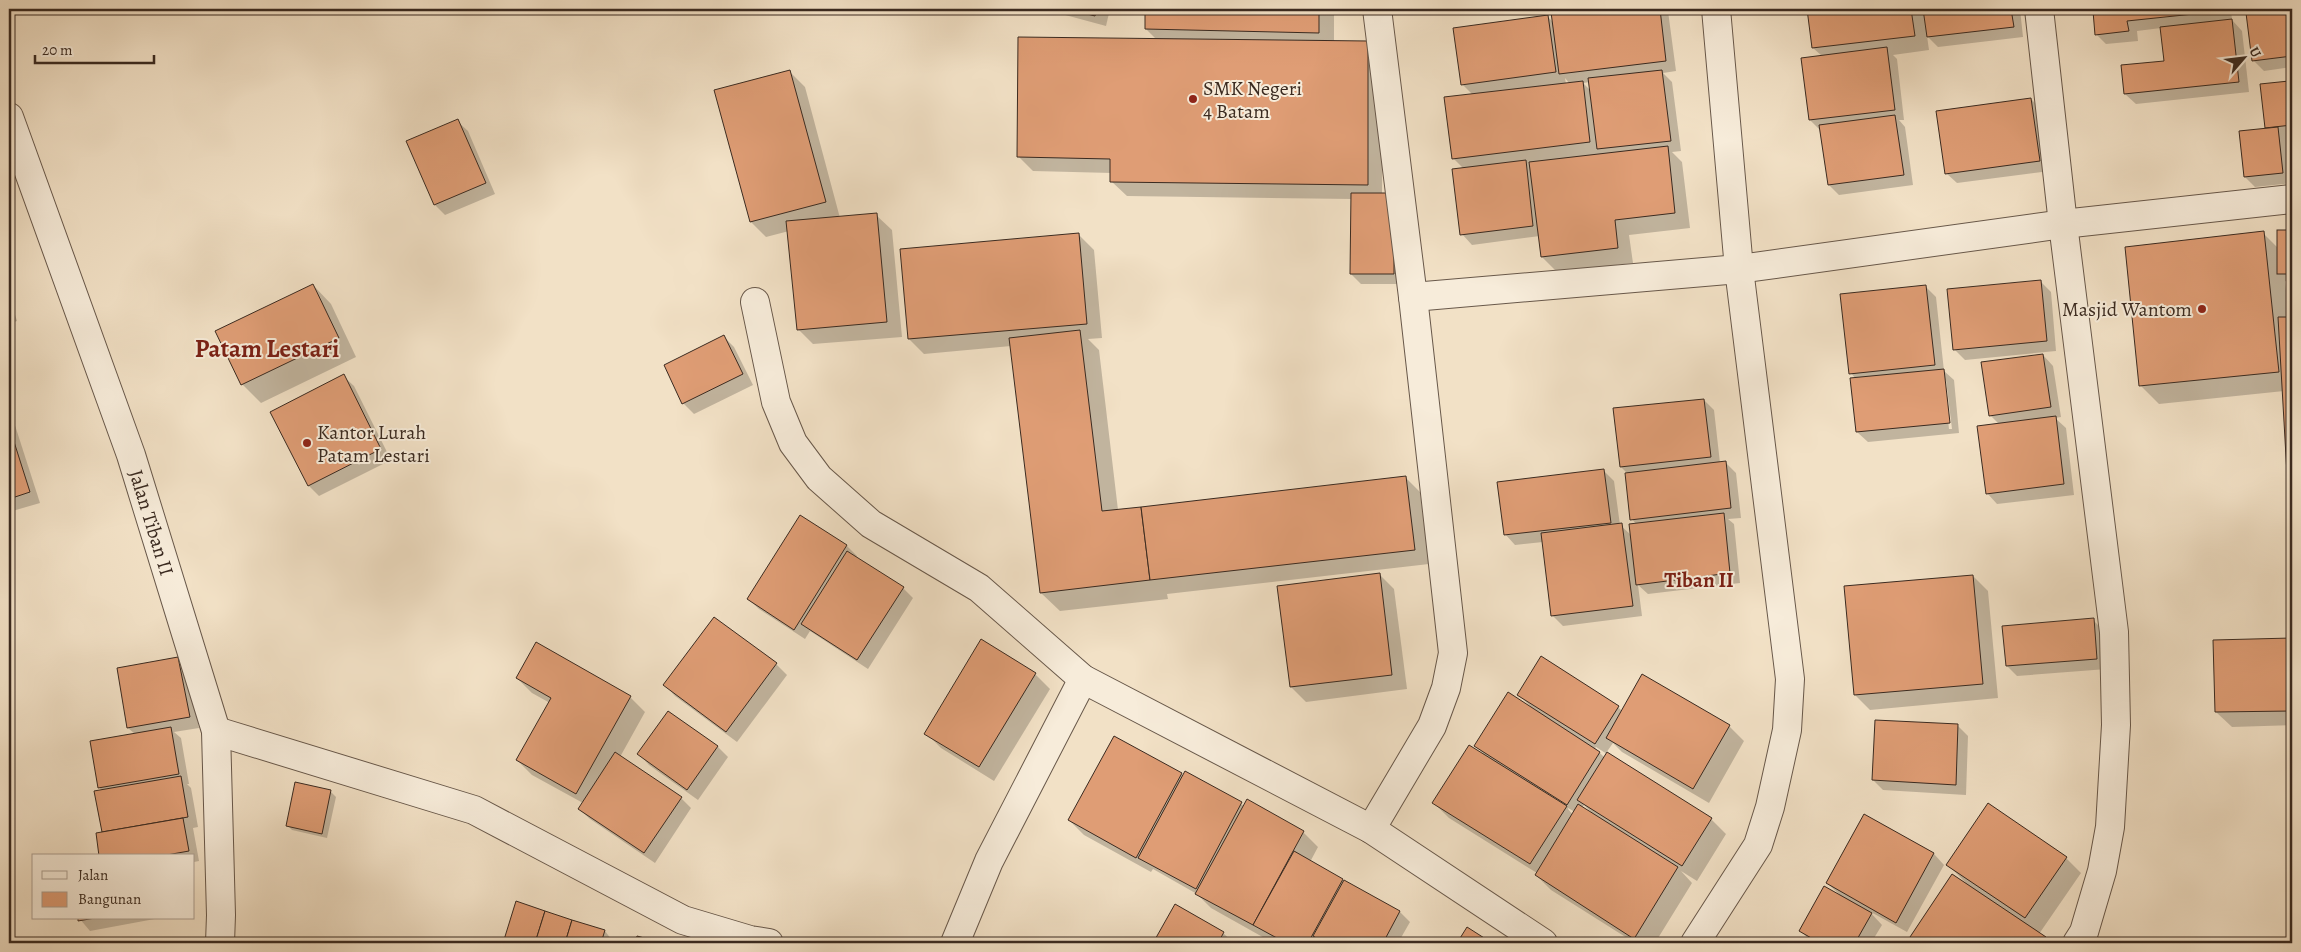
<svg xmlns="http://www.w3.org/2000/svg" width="2301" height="952" font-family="Alegreya,serif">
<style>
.shadow{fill:#0003;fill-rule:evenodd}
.building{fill:#df9d75;stroke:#3a2a20}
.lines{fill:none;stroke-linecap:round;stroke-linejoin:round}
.minor-casing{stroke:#68584a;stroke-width:30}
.tertiary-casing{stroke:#68584a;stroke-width:30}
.minor{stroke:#f7ecda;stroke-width:28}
.tertiary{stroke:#f7ecda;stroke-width:28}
.poi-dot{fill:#8f2418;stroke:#f7ecda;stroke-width:2}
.labels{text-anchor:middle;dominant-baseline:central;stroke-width:4;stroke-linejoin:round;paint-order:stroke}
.poi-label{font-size:20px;fill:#3a2a20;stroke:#f7ecda;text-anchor:start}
.street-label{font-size:20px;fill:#3a2a20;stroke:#f7ecda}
.neighbourhood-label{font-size:21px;font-weight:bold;fill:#7a1f14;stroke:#f7ecda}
.district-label{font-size:25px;font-weight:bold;fill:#7a1f14;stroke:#f7ecda}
</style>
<rect width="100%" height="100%" fill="#f2e1c6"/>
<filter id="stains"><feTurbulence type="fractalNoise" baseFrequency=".004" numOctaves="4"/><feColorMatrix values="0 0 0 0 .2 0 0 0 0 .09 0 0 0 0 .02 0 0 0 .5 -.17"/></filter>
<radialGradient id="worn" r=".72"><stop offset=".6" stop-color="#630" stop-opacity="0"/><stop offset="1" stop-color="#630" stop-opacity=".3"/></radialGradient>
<!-- shadow -->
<g class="shadow">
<path d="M 1043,9 L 1110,9 L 1106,26 Z"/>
<path d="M 1146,9 L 1334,9 L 1334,42 L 1368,42 L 1383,57 L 1382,194 L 1404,284 L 1361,284 L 1351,274 L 1352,199 L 1127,196 L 1111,181 L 1112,173 L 1033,171 L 1018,156 L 1157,40 L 1146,29 Z"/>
<path d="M 1570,9 L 1666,9 L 1668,11 L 1676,71 L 1663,73 L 1672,82 L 1681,151 L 1672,152 L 1682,162 L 1690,228 L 1629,235 L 1633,263 L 1557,272 L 1542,257 L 1540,236 L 1472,245 L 1462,234 L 1464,169 L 1453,158 L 1473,95 L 1463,85 L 1547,16 L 1554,23 L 1572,11 ZM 1565,78 L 1570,84 L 1566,84 ZM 1590,82 L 1591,91 L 1583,83 Z"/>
<path d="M 1808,9 L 2020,9 L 2023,37 L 1938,47 L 1927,36 L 1929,50 L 1893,55 L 1897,59 L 1904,120 L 1899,120 L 1905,127 L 1913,185 L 1839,195 L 1829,185 L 1820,130 L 1810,120 L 1822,56 L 1813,48 Z"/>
<path d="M 2118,9 L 2231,9 L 2232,20 L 2242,31 L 2249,92 L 2136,104 L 2125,94 L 2166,62 L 2161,28 L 2137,31 L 2138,41 L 2106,44 L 2096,34 Z"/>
<path d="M 2255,9 L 2292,9 L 2292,67 L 2264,71 L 2253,60 L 2259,13 Z"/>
<path d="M 2288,70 L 2292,70 L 2292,136 L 2288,136 L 2292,183 L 2255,187 L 2245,177 L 2266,130 L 2262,85 L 2290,82 Z"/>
<path d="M 790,72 L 805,87 L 840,218 L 876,215 L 892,230 L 902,337 L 813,344 L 798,329 L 789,231 L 766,237 L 751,222 Z"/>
<path d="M 2031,99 L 2041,110 L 2050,171 L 1957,183 L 1946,173 Z"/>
<path d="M 457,121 L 468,131 L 495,194 L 445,215 L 435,205 L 407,142 Z"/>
<path d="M 2278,231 L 2292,231 L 2292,284 L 2285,281 L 2289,318 L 2292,318 L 2292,511 L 2290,509 L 2284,391 L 2159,404 L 2141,386 L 2263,233 L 2278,248 Z"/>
<path d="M 1079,235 L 1094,250 L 1102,338 L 1088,339 L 1099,350 L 1118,510 L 1405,477 L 1420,492 L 1429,564 L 1167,594 L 1168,599 L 1060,611 L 1041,593 L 1011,346 L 924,354 L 909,339 Z"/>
<path d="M 2040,281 L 2051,292 L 2056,351 L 1965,360 L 1954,349 Z"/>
<path d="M 313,285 L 331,304 L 356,357 L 261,403 L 242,384 Z"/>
<path d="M 1925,286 L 1936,297 L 1944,371 L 1954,380 L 1959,433 L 1868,442 L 1857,432 L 1856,379 L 1851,373 ZM 1944,380 L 1946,380 L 1952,429 L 1949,429 Z"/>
<path d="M 9,296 L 17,321 L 9,324 Z"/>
<path d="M 724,337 L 734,347 L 753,385 L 694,414 L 683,403 L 665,365 Z"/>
<path d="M 2043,355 L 2053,366 L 2061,417 L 2055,418 L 2066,428 L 2074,495 L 1997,504 L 1987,493 L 2000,425 L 1990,415 Z"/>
<path d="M 343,376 L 354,386 L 391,460 L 319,496 L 309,486 Z"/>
<path d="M 1704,400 L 1714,410 L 1720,463 L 1725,462 L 1736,473 L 1741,518 L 1728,519 L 1734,524 L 1740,583 L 1648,594 L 1638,585 L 1642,616 L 1563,626 L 1553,616 L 1543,542 L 1515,545 L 1505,534 L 1604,471 L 1614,481 L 1620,525 L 1631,535 L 1636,524 L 1632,519 L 1628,474 L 1621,467 Z"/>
<path d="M 9,413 L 12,416 L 40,503 L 9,512 Z"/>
<path d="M 800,517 L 847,546 L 857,556 L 856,558 L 903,588 L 913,598 L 868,669 L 810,631 L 805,639 L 759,609 L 748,599 Z"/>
<path d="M 1379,574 L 1394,589 L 1407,689 L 1306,702 L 1291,687 Z"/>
<path d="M 1973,576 L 1988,591 L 1998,698 L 1870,710 L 1855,695 Z"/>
<path d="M 714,618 L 776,664 L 787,675 L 737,742 L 675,696 L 665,685 Z"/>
<path d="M 2093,620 L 2103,630 L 2107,669 L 2017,676 L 2007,666 Z"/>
<path d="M 2292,640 L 2292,725 L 2232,727 L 2216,712 L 2215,642 Z"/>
<path d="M 178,659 L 188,669 L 199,728 L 174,732 L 181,738 L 189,784 L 187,784 L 191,788 L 198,827 L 193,828 L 199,861 L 194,862 L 194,856 L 101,856 L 103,833 L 102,791 L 99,787 L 135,734 L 128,728 Z"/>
<path d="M 1035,674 L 1050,689 L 994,781 L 941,748 L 926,733 Z"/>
<path d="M 517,678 L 630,697 L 645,712 L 620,757 L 681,798 L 691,808 L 655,863 L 590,819 L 579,809 L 583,803 L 532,775 L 517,760 L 550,703 L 532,693 Z"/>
<path d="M 1519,695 L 1618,707 L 1622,711 L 1729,726 L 1744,741 L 1709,803 L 1622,752 L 1613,743 L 1606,753 L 1711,819 L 1726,834 L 1697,881 L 1681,871 L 1692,883 L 1655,943 L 1635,943 L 1551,890 L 1536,875 L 1537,873 L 1449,818 L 1434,803 L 1483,753 L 1475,746 L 1532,708 ZM 1596,747 L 1607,754 L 1605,758 L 1595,748 ZM 1584,805 L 1593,814 L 1582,808 ZM 1568,808 L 1575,812 L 1573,815 L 1568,809 Z"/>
<path d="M 668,712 L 718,747 L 728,757 L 698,800 L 649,765 L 639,754 Z"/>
<path d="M 1957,725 L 1968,736 L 1966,795 L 1883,790 L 1873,780 Z"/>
<path d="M 1186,772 L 1244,806 L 1303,832 L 1318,847 L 1310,862 L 1400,912 L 1410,922 L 1398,943 L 1279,943 L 1269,937 L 1268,940 L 1211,908 L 1197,894 L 1153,869 L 1151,872 L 1084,835 L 1069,820 L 1181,774 L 1184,776 Z"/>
<path d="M 331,792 L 336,797 L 327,838 L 292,830 L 287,825 Z"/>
<path d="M 1864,816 L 1934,854 L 1944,865 L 1907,932 L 1869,911 L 1882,925 L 1871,943 L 1814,943 L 1800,931 L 1840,895 L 1827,883 Z"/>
<path d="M 2066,858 L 2081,873 L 2039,934 L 2050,943 L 1907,943 L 1953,875 L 1966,883 L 1948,865 Z"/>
<path d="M 517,903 L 605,931 L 614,943 L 504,943 Z"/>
<path d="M 1175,906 L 1223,933 L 1234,943 L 1155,943 Z"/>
<path d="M 79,918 L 160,918 L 90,931 Z"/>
</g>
<!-- building -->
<g class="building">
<path d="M 1068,9 L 1097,9 L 1095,16 Z"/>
<path d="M 1145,9 L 1319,9 L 1319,33 L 1145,29 Z"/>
<path d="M 1578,9 L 1660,9 L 1666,61 L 1559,74 L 1551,12 Z"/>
<path d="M 1807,9 L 1911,9 L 1915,36 L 1812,48 Z"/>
<path d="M 1923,9 L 2011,9 L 2014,27 L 1927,37 Z"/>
<path d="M 2114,9 L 2222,9 L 2222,11 L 2127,21 L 2129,31 L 2095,35 L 2093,11 Z"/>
<path d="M 2292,9 L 2292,56 L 2252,61 L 2246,13 Z"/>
<path d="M 1548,15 L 1556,72 L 1461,85 L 1453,28 Z"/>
<path d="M 2232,19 L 2239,82 L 2124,94 L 2121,65 L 2164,61 L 2160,27 Z"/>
<path d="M 1018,37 L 1368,41 L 1368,185 L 1110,182 L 1110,159 L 1017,157 Z"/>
<path d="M 1887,47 L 1895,110 L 1809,120 L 1801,58 Z"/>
<path d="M 2287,69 L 2292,69 L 2292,125 L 2265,128 L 2260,84 L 2289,81 Z"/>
<path d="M 790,70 L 826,202 L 750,222 L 714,90 Z"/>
<path d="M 1662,70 L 1671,141 L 1597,149 L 1588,78 Z"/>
<path d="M 1583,81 L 1590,142 L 1452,159 L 1444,97 Z"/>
<path d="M 2031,98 L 2040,161 L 1945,174 L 1936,111 Z"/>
<path d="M 1895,115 L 1904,175 L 1828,185 L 1819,125 Z"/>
<path d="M 458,119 L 486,183 L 434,205 L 406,141 Z"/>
<path d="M 2278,127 L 2283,173 L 2244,177 L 2239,131 Z"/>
<path d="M 1668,146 L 1675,213 L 1615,220 L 1618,248 L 1541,257 L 1529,162 Z"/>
<path d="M 1526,160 L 1533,226 L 1460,235 L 1452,169 Z"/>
<path d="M 1351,193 L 1394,193 L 1394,274 L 1350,274 Z"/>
<path d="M 877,213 L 887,322 L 797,330 L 786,221 Z"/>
<rect x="2277" y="230" width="15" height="44"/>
<path d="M 2264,231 L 2279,372 L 2139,386 L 2125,247 Z"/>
<path d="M 1079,233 L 1087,324 L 908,339 L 900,249 Z"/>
<path d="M 2041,280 L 2047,341 L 1953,350 L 1947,289 Z"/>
<path d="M 313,284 L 339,338 L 241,385 L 215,331 Z"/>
<path d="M 1926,285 L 1935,365 L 1849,374 L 1840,294 Z"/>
<path d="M 2278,317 L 2292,317 L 2292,509 L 2289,509 Z"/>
<path d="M 1080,330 L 1102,511 L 1141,507 L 1150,580 L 1040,593 L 1009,338 Z"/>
<path d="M 724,335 L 743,374 L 682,404 L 664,365 Z"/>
<path d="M 2043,354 L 2051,407 L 1989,416 L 1981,362 Z"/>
<path d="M 1944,369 L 1950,423 L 1856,432 L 1850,378 Z"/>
<path d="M 344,374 L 381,449 L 308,486 L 270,412 Z"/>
<path d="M 1704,399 L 1711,457 L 1620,467 L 1613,408 Z"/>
<path d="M 2056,416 L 2064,484 L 1986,494 L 1977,426 Z"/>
<path d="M 9,426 L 30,492 L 9,499 Z"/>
<path d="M 1726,461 L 1731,508 L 1630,520 L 1625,473 Z"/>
<path d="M 1604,469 L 1611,523 L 1504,535 L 1497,482 Z"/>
<path d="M 1406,476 L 1415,550 L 1150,580 L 1141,507 Z"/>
<path d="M 1724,513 L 1730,573 L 1636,585 L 1629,524 Z"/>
<path d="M 800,515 L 847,545 L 794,630 L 747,599 Z"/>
<path d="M 1622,523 L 1633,606 L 1551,616 L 1541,533 Z"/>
<path d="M 847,551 L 904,587 L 857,660 L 801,624 Z"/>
<path d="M 1380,573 L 1392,675 L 1290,687 L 1277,586 Z"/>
<path d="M 1973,575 L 1983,684 L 1854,695 L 1844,586 Z"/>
<path d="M 714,617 L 777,663 L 726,732 L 663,685 Z"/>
<path d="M 2094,618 L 2097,659 L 2006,666 L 2002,626 Z"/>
<path d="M 2292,638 L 2292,711 L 2215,712 L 2213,640 Z"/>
<path d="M 981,639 L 1036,673 L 979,767 L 924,734 Z"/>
<path d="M 536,642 L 631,696 L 576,794 L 516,760 L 551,698 L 516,678 Z"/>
<path d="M 1541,656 L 1619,706 L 1595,744 L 1517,695 Z"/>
<path d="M 178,657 L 190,717 L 127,728 L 117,668 Z"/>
<path d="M 1642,674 L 1730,725 L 1693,789 L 1606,738 Z"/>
<path d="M 1508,692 L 1600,752 L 1567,805 L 1474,746 Z"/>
<path d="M 668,711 L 718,746 L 687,790 L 637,754 Z"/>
<path d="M 1875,720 L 1958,724 L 1956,785 L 1872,780 Z"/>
<path d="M 171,727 L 179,774 L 98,788 L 90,741 Z"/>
<path d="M 1114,736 L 1182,773 L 1136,858 L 1068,820 Z"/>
<path d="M 1469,745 L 1567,806 L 1530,864 L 1432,803 Z"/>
<path d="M 615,752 L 682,797 L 644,853 L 578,809 Z"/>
<path d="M 1607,752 L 1712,818 L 1682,866 L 1577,800 Z"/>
<path d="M 1185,771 L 1242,802 L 1196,889 L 1138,858 Z"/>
<path d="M 181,776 L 188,817 L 102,832 L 94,791 Z"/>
<path d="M 295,782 L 331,790 L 322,834 L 286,826 Z"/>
<path d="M 1247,799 L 1304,831 L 1253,925 L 1195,894 Z"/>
<path d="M 1988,803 L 2067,857 L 2025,918 L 1946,865 Z"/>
<path d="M 1578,804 L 1678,867 L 1634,939 L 1535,875 Z"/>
<path d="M 1864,814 L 1934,853 L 1896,923 L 1826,883 Z"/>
<path d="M 183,818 L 189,851 L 161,856 L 99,856 L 96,833 Z"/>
<path d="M 1294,851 L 1343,879 L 1308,943 L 1286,943 L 1253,925 Z"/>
<path d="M 1952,874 L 2046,937 L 2042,943 L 1906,943 Z"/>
<path d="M 1344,880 L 1400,911 L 1383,943 L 1325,943 L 1313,936 Z"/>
<path d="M 1824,886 L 1872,913 L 1855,943 L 1820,943 L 1799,931 Z"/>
<path d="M 516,901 L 545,911 L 535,943 L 503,943 Z"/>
<path d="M 1175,904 L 1224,932 L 1218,943 L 1153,943 Z"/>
<path d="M 545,911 L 572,920 L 565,943 L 535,943 Z"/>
<path d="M 78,918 L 95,918 L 78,921 Z"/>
<path d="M 572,920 L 605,930 L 601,943 L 565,943 Z"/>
<path d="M 1467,927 L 1492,943 L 1457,943 Z"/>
<path d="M 637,936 L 663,943 L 635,943 Z"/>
</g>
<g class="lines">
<!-- minor casing -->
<g class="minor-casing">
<g id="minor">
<path d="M 2039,9 L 2063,224 L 2114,632 L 2116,725 L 2110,827 L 2102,871 L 2084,932 L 2077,943"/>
<path d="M 1413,297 L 1739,269 L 2063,224 L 2292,199"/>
<path d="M 755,302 L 776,402 L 793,443 L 819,478 L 871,524 L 979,588 L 1083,679 L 1371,829 L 1543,943"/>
<path d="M 216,731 L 474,810 L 683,920 L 750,940 L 769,943"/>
<path d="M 1371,829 L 1432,726 L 1446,688 L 1453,653 L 1413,297 L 1377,9"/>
<path d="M 955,943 L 989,861 L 1083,679"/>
<path d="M 1695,943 L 1758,845 L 1770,807 L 1787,730 L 1790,679 L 1739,269 L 1716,9"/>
</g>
</g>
<!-- tertiary casing -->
<g class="tertiary-casing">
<g id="tertiary">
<path id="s1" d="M 9,117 L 131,455 L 216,731 L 221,915 L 220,943"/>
</g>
</g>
<!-- minor -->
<use href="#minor" class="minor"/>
<!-- tertiary -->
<use href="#tertiary" class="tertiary"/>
</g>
<!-- markers -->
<g class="poi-dot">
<circle cx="1193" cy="99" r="5"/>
<circle cx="2202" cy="309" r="5"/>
<circle cx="307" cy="443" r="5"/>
</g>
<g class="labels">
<!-- poi labels -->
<g class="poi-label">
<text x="1203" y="88">SMK Negeri<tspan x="1203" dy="23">4 Batam</tspan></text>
<text x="2192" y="309" text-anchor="end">Masjid Wantom</text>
<text x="317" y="432">Kantor Lurah<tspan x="317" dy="23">Patam Lestari</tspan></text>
</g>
<!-- street labels -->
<g class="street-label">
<text stroke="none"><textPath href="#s1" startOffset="430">Jalan Tiban II</textPath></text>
</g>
<!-- neighbourhood labels -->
<g class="neighbourhood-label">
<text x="1699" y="580">Tiban II</text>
</g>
<!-- district labels -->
<g class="district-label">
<text x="267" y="349">Patam Lestari</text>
</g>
</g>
<!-- margin -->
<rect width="2301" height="952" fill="none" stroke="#f2e1c6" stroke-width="30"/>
<rect x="10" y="10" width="2281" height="932" fill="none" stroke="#3a2a20" stroke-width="2.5"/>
<rect x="15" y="15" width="2271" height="922" fill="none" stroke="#3a2a20"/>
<!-- legend -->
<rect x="32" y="854" width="162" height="65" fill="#f7ecda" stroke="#ab9e90"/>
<rect x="42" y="871" width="25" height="8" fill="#f7ecda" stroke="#ab9e90"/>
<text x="78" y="880" font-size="15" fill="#3a2a20">Jalan</text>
<rect x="42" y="892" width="25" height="15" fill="#df9d75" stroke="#ab9e90"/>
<text x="78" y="904" font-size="15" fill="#3a2a20">Bangunan</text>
<!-- north arrow -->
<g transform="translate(2244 58) rotate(62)" stroke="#f7ecda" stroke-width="4" paint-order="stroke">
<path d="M0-4L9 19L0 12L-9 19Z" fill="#3a2a20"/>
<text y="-8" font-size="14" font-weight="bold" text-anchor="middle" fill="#3a2a20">U</text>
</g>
<!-- scale -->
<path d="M35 55v8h119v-8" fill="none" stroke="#3a2a20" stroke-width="2.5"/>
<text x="42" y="55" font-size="15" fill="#3a2a20" stroke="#f7ecda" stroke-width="4" paint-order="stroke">20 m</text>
<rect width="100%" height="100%" filter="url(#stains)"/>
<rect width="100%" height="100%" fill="url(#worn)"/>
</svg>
